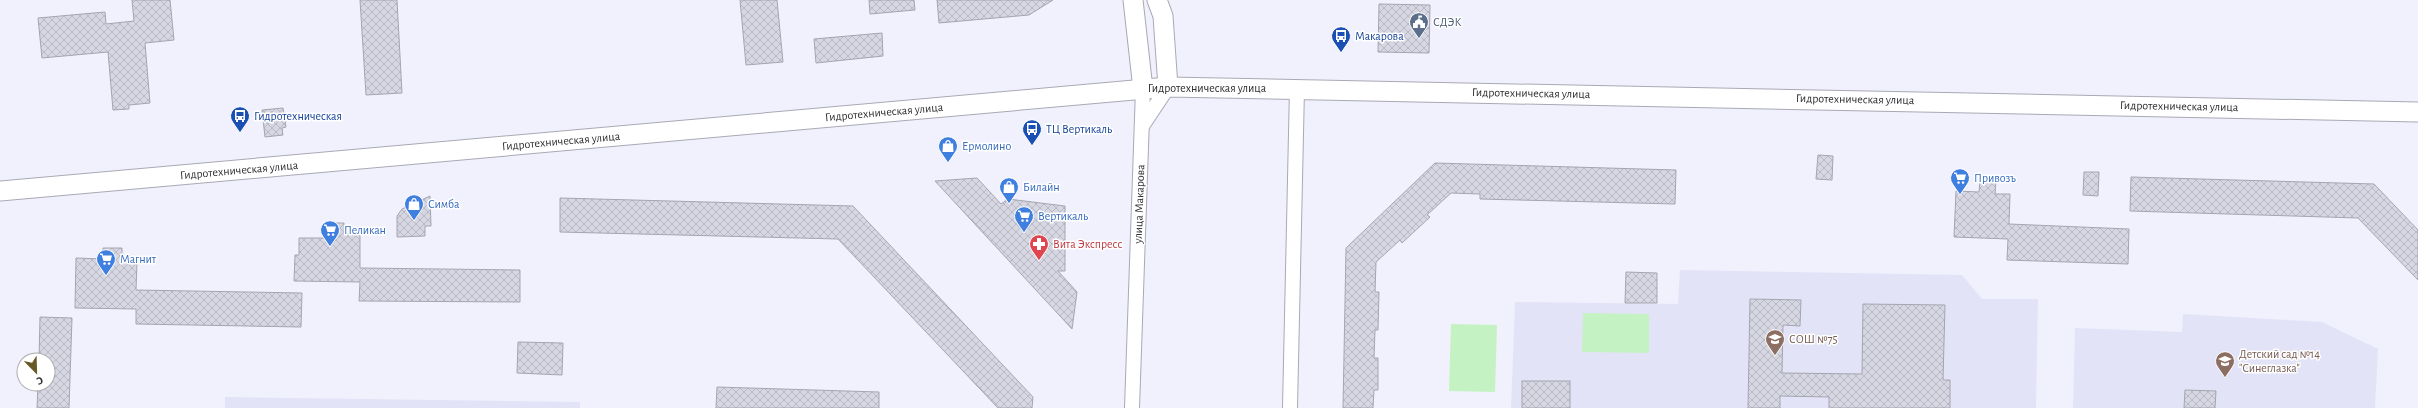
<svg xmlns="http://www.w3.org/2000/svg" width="2418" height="408" font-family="'Alegreya Sans',sans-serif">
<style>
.built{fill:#e3e3f7}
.grass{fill:#c5f2c3}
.building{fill:url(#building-cross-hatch);stroke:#a4a5b0}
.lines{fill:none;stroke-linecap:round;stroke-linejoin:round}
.street-casing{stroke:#a9a9b5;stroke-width:16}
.secondary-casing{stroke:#a9a9b5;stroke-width:21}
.street{stroke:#fff;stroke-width:14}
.secondary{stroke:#fff;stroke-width:19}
.labels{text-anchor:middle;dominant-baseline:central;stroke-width:3;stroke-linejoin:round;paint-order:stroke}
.service-label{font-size:12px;fill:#4e5e75;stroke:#fff;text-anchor:start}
.transit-label{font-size:12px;fill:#164399;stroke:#fff;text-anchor:start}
.street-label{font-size:12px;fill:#2e2e32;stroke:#fff}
.shop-label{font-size:12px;fill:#366cbe;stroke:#fff;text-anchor:start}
.health-label{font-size:12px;fill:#be3a42;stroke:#fff;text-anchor:start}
.education-label{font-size:12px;fill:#785e54;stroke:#fff;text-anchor:start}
</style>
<defs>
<pattern id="building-cross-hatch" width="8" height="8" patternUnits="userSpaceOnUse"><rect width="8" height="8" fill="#d6d7e2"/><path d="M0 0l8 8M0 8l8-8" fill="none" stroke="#b8b9c2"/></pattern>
</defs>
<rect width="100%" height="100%" fill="#f0f1fd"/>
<!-- built -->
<g class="built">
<path d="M 1680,270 L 1962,275 L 1982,299 L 2038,299 L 2036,408 L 1511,408 L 1515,302 L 1678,304 Z"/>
<path d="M 2183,314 L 2322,322 L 2378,349 L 2375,408 L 2073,408 L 2075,328 L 2182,332 Z"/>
<path d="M 225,397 L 580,402 L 580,408 L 225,408 Z"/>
</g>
<!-- grass -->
<g class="grass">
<path d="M 1583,313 L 1649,314 L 1649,353 L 1582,352 Z"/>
<path d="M 1451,324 L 1497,325 L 1495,392 L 1449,391 Z"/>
</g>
<!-- building -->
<g class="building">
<path d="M 132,0 L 170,0 L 174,40 L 145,43 L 150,103 L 129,105 L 129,109 L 113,110 L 108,52 L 42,58 L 38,18 L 105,12 L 106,24 L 134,21 Z"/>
<path d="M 360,0 L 397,0 L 402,93 L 366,95 Z"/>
<path d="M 740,0 L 777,0 L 783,62 L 746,65 Z"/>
<path d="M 869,0 L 914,0 L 915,10 L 870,14 Z"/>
<path d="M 937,0 L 1053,0 L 1029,15 L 939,23 Z"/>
<path d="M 1379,4 L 1430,5 L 1429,53 L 1378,52 Z"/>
<path d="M 882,33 L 883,56 L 816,63 L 814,39 Z"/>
<path d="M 283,108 L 286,127 L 282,128 L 283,135 L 265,137 L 262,110 Z"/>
<path d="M 1818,155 L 1833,156 L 1832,180 L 1816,179 Z"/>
<path d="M 1435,163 L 1676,170 L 1675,204 L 1480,199 L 1480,194 L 1451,193 L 1427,215 L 1430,217 L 1402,243 L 1400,240 L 1376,262 L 1375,292 L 1379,292 L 1378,330 L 1375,330 L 1374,358 L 1378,358 L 1378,390 L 1374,390 L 1373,408 L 1343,408 L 1346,248 Z"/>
<path d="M 2084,172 L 2099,172 L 2098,196 L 2083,195 Z"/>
<path d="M 2131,177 L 2374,184 L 2418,230 L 2418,280 L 2358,218 L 2130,211 Z"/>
<path d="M 977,178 L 1001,204 L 1008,199 L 1065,206 L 1065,271 L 1058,271 L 1077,292 L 1072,329 L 935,181 Z"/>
<path d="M 1980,181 L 1996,181 L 1995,194 L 2010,194 L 2009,224 L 2129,229 L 2128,264 L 2007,260 L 2008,239 L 1954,237 L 1956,191 L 1979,192 Z"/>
<path d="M 430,196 L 431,226 L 425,226 L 425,236 L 397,237 L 397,216 L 402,209 Z"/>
<path d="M 560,198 L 853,206 L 1033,397 L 1032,408 L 998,408 L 838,239 L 560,232 Z"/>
<path d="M 327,223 L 344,223 L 344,234 L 360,234 L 360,268 L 520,270 L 520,302 L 359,301 L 360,282 L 294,281 L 295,255 L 299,255 L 299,238 L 327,238 Z"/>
<path d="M 103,248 L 122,248 L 122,262 L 137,262 L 136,290 L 302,293 L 301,327 L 136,324 L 136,309 L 75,308 L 76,258 L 103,259 Z"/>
<path d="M 1626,272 L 1657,273 L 1657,303 L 1625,303 Z"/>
<path d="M 1750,299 L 1801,300 L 1800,326 L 1783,325 L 1782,373 L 1862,374 L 1863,304 L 1945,305 L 1943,380 L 1950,380 L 1950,408 L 1829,408 L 1829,397 L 1780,396 L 1780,408 L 1748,408 Z"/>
<path d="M 40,317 L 72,318 L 69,408 L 37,408 L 38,384 L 48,384 L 48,360 L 39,360 Z"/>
<path d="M 518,342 L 563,343 L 562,375 L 517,373 Z"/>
<rect x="1522" y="381" width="48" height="27"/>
<path d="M 717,387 L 879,392 L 879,408 L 716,408 Z"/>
<path d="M 2185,390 L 2216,391 L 2215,408 L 2184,408 Z"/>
</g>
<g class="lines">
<!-- street casing -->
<g class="street-casing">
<g id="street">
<path d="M 1142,126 L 1168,87"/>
<path d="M 1132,408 L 1143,89"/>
<path d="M 1290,408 L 1297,88"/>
</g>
</g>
<!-- secondary casing -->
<g class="secondary-casing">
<g id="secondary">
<path d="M 1133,0 L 1143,89"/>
<path d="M 1157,0 L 1163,16 L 1168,87"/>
<path d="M 0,191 L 1168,87 L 2418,112"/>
</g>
</g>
<!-- street -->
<use href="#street" class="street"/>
<!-- secondary -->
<use href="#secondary" class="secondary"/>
</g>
<!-- icons -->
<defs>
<g id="civic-pin" transform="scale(1)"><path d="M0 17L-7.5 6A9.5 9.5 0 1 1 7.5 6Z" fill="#5c6f8a" stroke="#fff"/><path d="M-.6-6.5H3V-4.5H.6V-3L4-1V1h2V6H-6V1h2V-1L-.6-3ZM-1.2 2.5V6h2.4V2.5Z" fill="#fff"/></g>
<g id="bus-pin" transform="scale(1)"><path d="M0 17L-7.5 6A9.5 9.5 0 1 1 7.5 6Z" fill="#1a4fb4" stroke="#fff"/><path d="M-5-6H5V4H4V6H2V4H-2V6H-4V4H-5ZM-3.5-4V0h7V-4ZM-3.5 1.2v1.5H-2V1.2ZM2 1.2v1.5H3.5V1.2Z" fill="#fff"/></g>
<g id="shop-pin" transform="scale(1)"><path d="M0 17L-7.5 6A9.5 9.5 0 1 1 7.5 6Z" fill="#3f7fe0" stroke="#fff"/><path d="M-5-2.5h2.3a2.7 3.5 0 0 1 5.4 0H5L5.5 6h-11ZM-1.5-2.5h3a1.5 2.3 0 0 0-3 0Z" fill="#fff"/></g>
<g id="supermarket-pin" transform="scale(1)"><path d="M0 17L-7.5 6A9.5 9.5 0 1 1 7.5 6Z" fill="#3f7fe0" stroke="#fff"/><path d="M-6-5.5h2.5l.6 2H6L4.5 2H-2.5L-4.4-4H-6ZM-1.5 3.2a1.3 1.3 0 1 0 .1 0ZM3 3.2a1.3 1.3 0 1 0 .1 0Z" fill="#fff"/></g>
<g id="pharmacy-pin" transform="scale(1)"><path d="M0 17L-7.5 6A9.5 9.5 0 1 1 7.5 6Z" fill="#e0444e" stroke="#fff"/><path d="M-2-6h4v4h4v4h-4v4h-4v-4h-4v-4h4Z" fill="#fff"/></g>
<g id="school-pin" transform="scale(1)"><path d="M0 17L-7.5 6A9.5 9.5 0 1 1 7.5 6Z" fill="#8d6e63" stroke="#fff"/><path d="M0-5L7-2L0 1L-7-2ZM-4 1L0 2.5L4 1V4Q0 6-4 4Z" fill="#fff"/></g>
</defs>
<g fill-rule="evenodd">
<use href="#civic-pin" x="1419" y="22"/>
<use href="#bus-pin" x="1341" y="36"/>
<use href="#bus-pin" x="240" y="116"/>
<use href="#bus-pin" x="1032" y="129"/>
<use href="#shop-pin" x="948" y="146"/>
<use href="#supermarket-pin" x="1960" y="178"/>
<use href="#shop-pin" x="1009" y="187"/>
<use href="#shop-pin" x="414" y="204"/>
<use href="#supermarket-pin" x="1024" y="216"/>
<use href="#supermarket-pin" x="330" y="230"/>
<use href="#pharmacy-pin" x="1039" y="244"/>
<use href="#supermarket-pin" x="106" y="259"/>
<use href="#school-pin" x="1775" y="339"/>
<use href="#school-pin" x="2225" y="361"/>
</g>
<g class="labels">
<!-- service labels -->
<g class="service-label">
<text x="1433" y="22">СДЭК</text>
</g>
<!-- transit labels -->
<g class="transit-label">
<text x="1355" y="36">Макарова</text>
<text x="254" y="116">Гидротехническая</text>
<text x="1046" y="129">ТЦ Вертикаль</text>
</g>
<!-- street labels -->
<g class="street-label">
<text x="1207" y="88">Гидротехническая улица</text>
<text transform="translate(1531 93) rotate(1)">Гидротехническая улица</text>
<text transform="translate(1855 99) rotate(1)">Гидротехническая улица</text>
<text transform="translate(2179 106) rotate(1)">Гидротехническая улица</text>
<text transform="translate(884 112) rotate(-5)">Гидротехническая улица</text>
<text transform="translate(561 141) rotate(-5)">Гидротехническая улица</text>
<text transform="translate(239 170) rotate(-5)">Гидротехническая улица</text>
<text transform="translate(1139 204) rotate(-88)">улица Макарова</text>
</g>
<!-- shop labels -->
<g class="shop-label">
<text x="962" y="146">Ермолино</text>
<text x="1974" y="178">Привозъ</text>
<text x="1023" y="187">Билайн</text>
<text x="428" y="204">Симба</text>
<text x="1038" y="216">Вертикаль</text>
<text x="344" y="230">Пеликан</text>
<text x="120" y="259">Магнит</text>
</g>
<!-- health labels -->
<g class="health-label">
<text x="1053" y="244">Вита Экспресс</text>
</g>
<!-- education labels -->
<g class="education-label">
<text x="1789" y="339">СОШ №75</text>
<text x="2239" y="354">Детский сад №14<tspan x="2239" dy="14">"Синеглазка"</tspan></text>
</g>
</g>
<!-- north arrow -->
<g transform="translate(36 372) rotate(157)"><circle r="19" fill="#ffffff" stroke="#ababad"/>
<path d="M0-3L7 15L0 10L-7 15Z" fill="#675926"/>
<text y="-6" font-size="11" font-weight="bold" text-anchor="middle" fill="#2e2e32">С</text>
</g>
</svg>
